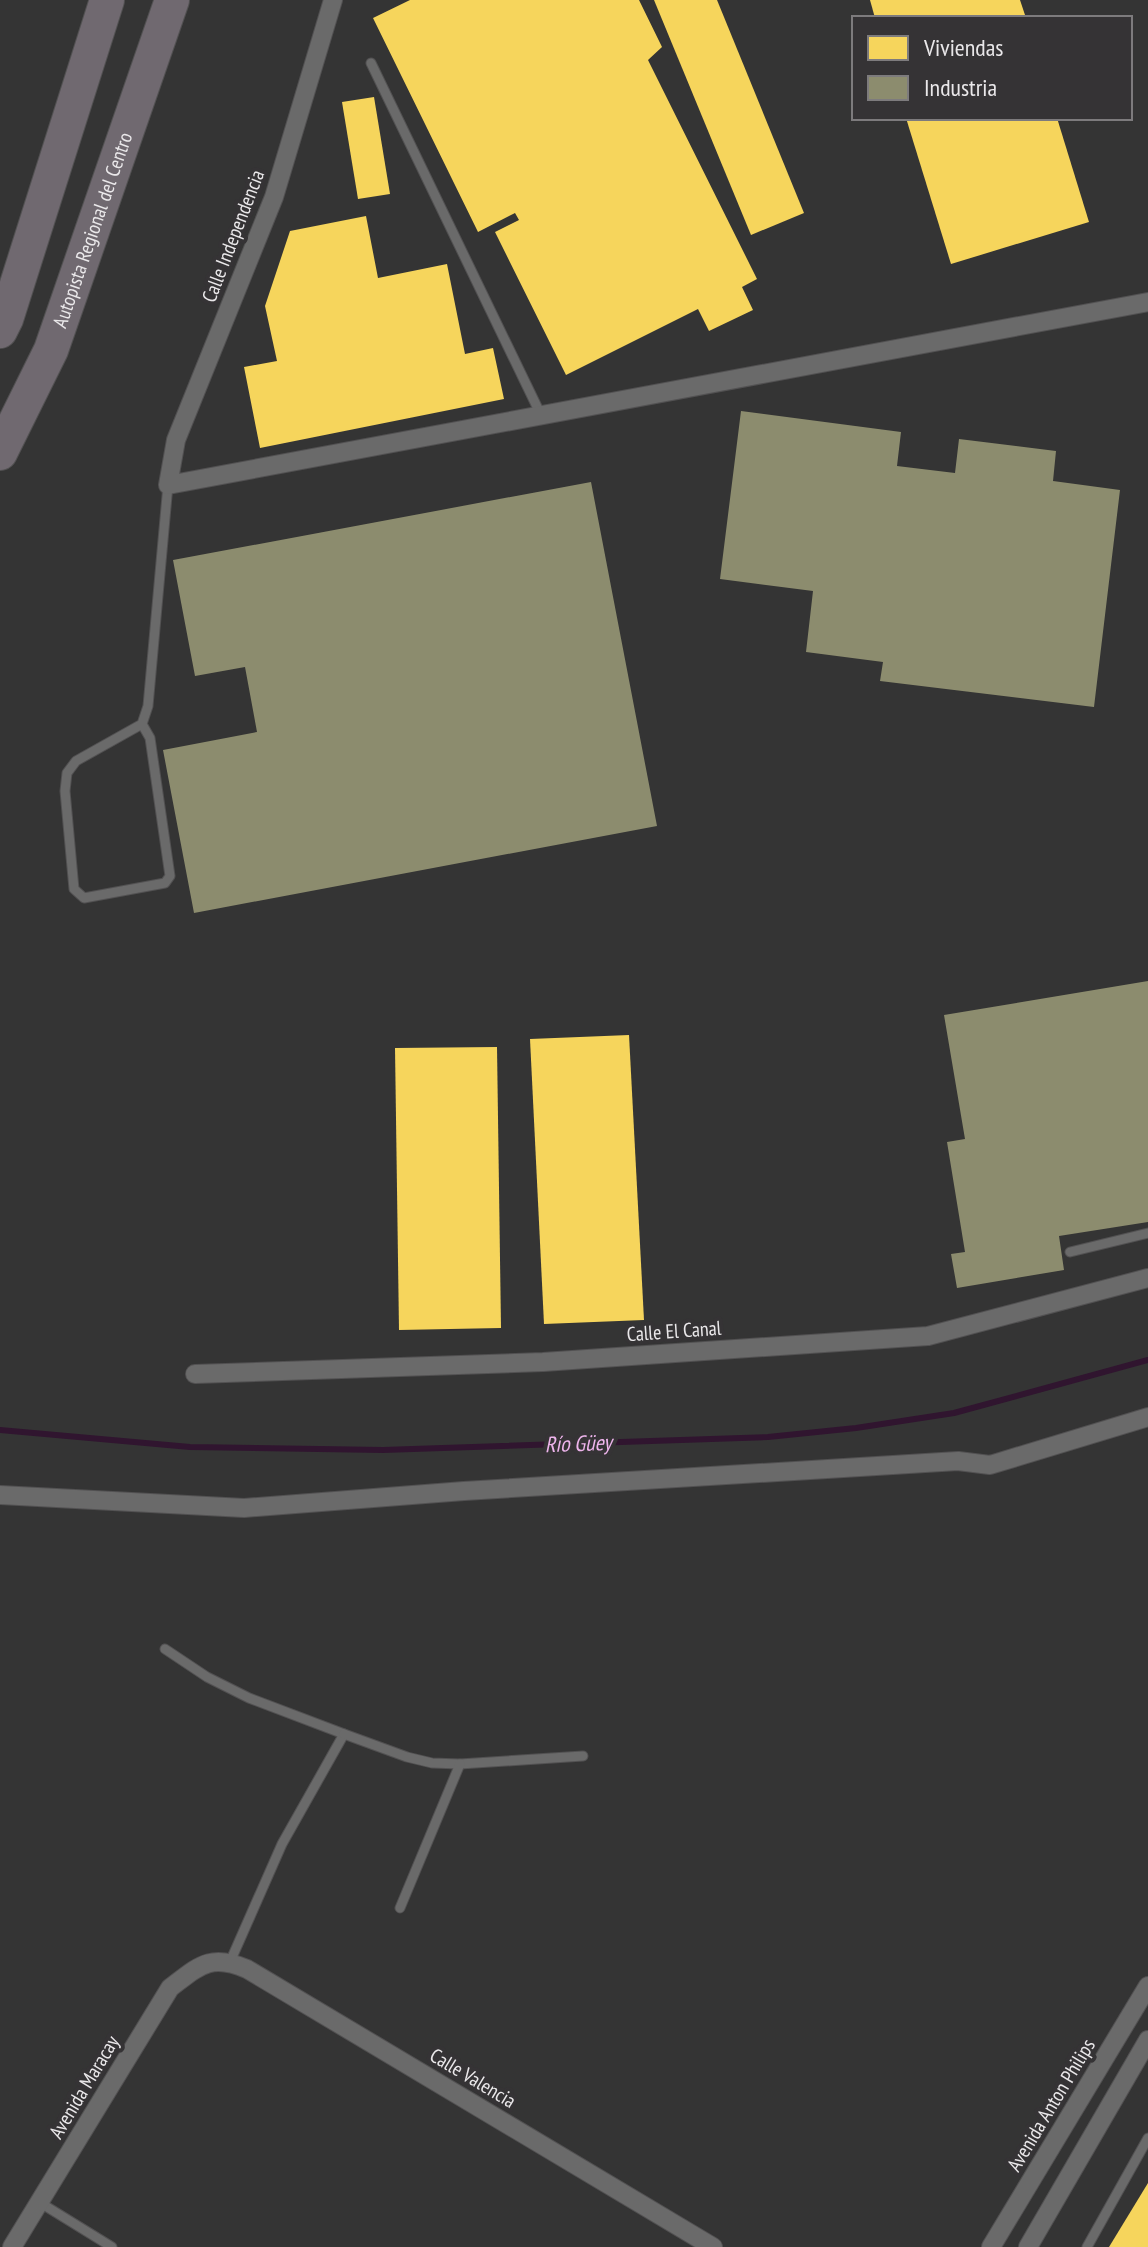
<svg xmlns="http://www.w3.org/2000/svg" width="1148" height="2247" font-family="'PT Sans Narrow',sans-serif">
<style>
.homes{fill:#f6d55c}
.industry{fill:#8c8c6e}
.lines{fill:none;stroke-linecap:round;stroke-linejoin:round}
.stream{stroke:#30152f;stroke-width:6}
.service-casing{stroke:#525152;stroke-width:11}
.minor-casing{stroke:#525152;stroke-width:20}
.motorway-casing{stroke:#525152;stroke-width:36}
.service{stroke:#6a6a6a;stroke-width:9}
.minor{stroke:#6a6a6a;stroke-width:18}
.motorway{stroke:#706970;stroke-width:34}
.labels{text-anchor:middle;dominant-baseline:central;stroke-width:8;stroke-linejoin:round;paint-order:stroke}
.street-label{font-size:20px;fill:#eae8ea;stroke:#353335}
.water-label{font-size:22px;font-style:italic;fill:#edb4eb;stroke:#353335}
</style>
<rect width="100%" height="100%" fill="#343434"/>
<!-- homes -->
<g class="homes">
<path d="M 410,0 L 639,0 L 662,47 L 648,60 L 757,279 L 742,287 L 753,310 L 709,331 L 698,309 L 566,375 L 495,232 L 519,220 L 515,213 L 478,232 L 373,18 Z"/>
<path d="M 654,0 L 717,0 L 804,213 L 751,235 Z"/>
<path d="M 870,0 L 1020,0 L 1026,18 L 875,18 Z"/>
<path d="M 374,97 L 390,194 L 358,199 L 342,102 Z"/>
<path d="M 906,118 L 1057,118 L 1089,222 L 951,264 Z"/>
<path d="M 366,216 L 378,278 L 447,264 L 465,354 L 493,348 L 504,399 L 260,448 L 244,367 L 277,361 L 265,306 L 290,231 Z"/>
<path d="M 629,1035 L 644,1320 L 544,1324 L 530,1039 Z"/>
<path d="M 497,1047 L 501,1328 L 399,1330 L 395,1048 Z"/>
<path d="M 1148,2183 L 1148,2247 L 1109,2247 Z"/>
</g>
<!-- industry -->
<g class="industry">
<path d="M 741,411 L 901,432 L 897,466 L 955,473 L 959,439 L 1056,451 L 1053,481 L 1120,490 L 1094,707 L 880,681 L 883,662 L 806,652 L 813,591 L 720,579 Z"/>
<path d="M 591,482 L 657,826 L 194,913 L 163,750 L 257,732 L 245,667 L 195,676 L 173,560 Z"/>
<path d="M 1148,981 L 1148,1222 L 1059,1236 L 1064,1270 L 957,1288 L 951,1254 L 965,1252 L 947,1142 L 965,1139 L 944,1015 Z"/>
</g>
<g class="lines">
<!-- stream -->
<path class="stream" d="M 0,1430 L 190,1447 L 383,1450 L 768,1437 L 856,1428 L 954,1413 L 1148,1360"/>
<!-- service casing -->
<g class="service-casing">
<g id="service">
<path d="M 371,63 L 541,415"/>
<path d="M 142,724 L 150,738 L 170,876 L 165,883 L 84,898 L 74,889 L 65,791 L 67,773 L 76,761 L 142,724 L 148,706 L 168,485"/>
<path d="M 1070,1252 L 1148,1233"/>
<path d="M 165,1649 L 207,1677 L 249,1698 L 344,1734 L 282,1844 L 230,1962"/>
<path d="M 344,1734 L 407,1757 L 432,1763 L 460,1764 L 583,1756"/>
<path d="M 400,1908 L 460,1764"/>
<path d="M 39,2202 L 112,2247"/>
<path d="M 1087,2247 L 1148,2138"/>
</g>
</g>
<!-- minor casing -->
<g class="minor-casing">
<g id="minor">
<path d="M 333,0 L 274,197 L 176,440 L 168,485 L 1148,302"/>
<path d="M 195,1374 L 543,1362 L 928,1336 L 1148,1278"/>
<path d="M 0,1495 L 244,1508 L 464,1491 L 958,1461 L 990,1465 L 1148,1417"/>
<path d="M 12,2247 L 170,1988 C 199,1966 210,1953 247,1969 L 713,2247"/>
<path d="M 991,2247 L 1148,1986"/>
<path d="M 1028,2247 L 1148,2040"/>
</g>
</g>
<!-- motorway casing -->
<g class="motorway-casing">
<g id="motorway">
<path d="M 0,331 L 6,319 L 107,0"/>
<path id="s1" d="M 0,453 L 51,350 L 172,0"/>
</g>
</g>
<!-- service -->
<use href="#service" class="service"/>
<!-- minor -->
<use href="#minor" class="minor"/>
<!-- motorway -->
<use href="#motorway" class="motorway"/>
</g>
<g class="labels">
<!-- street labels -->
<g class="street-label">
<text stroke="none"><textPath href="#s1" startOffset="242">Autopista Regional del Centro</textPath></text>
<text transform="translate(233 236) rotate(-69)">Calle Independencia</text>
<text transform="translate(674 1331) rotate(-4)">Calle El Canal</text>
<text transform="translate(473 2078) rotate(31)">Calle Valencia</text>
<text transform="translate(84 2087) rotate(-59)">Avenida Maracay</text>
<text transform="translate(1051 2105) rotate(-59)">Avenida Anton Philips</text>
</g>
<!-- water labels -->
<g class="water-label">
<text transform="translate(578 1443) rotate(-2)">Río Güey</text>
</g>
</g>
<!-- legend -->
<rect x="852" y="16" width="280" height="104" fill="#353335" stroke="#7d7b7d" stroke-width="2"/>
<rect x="868" y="36" width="40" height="24" fill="#f6d55c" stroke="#7d7b7d" stroke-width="2"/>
<text x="924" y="56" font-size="24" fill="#eae8ea">Viviendas</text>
<rect x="868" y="76" width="40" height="24" fill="#8c8c6e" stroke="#7d7b7d" stroke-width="2"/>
<text x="924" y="96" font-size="24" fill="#eae8ea">Industria</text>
</svg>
